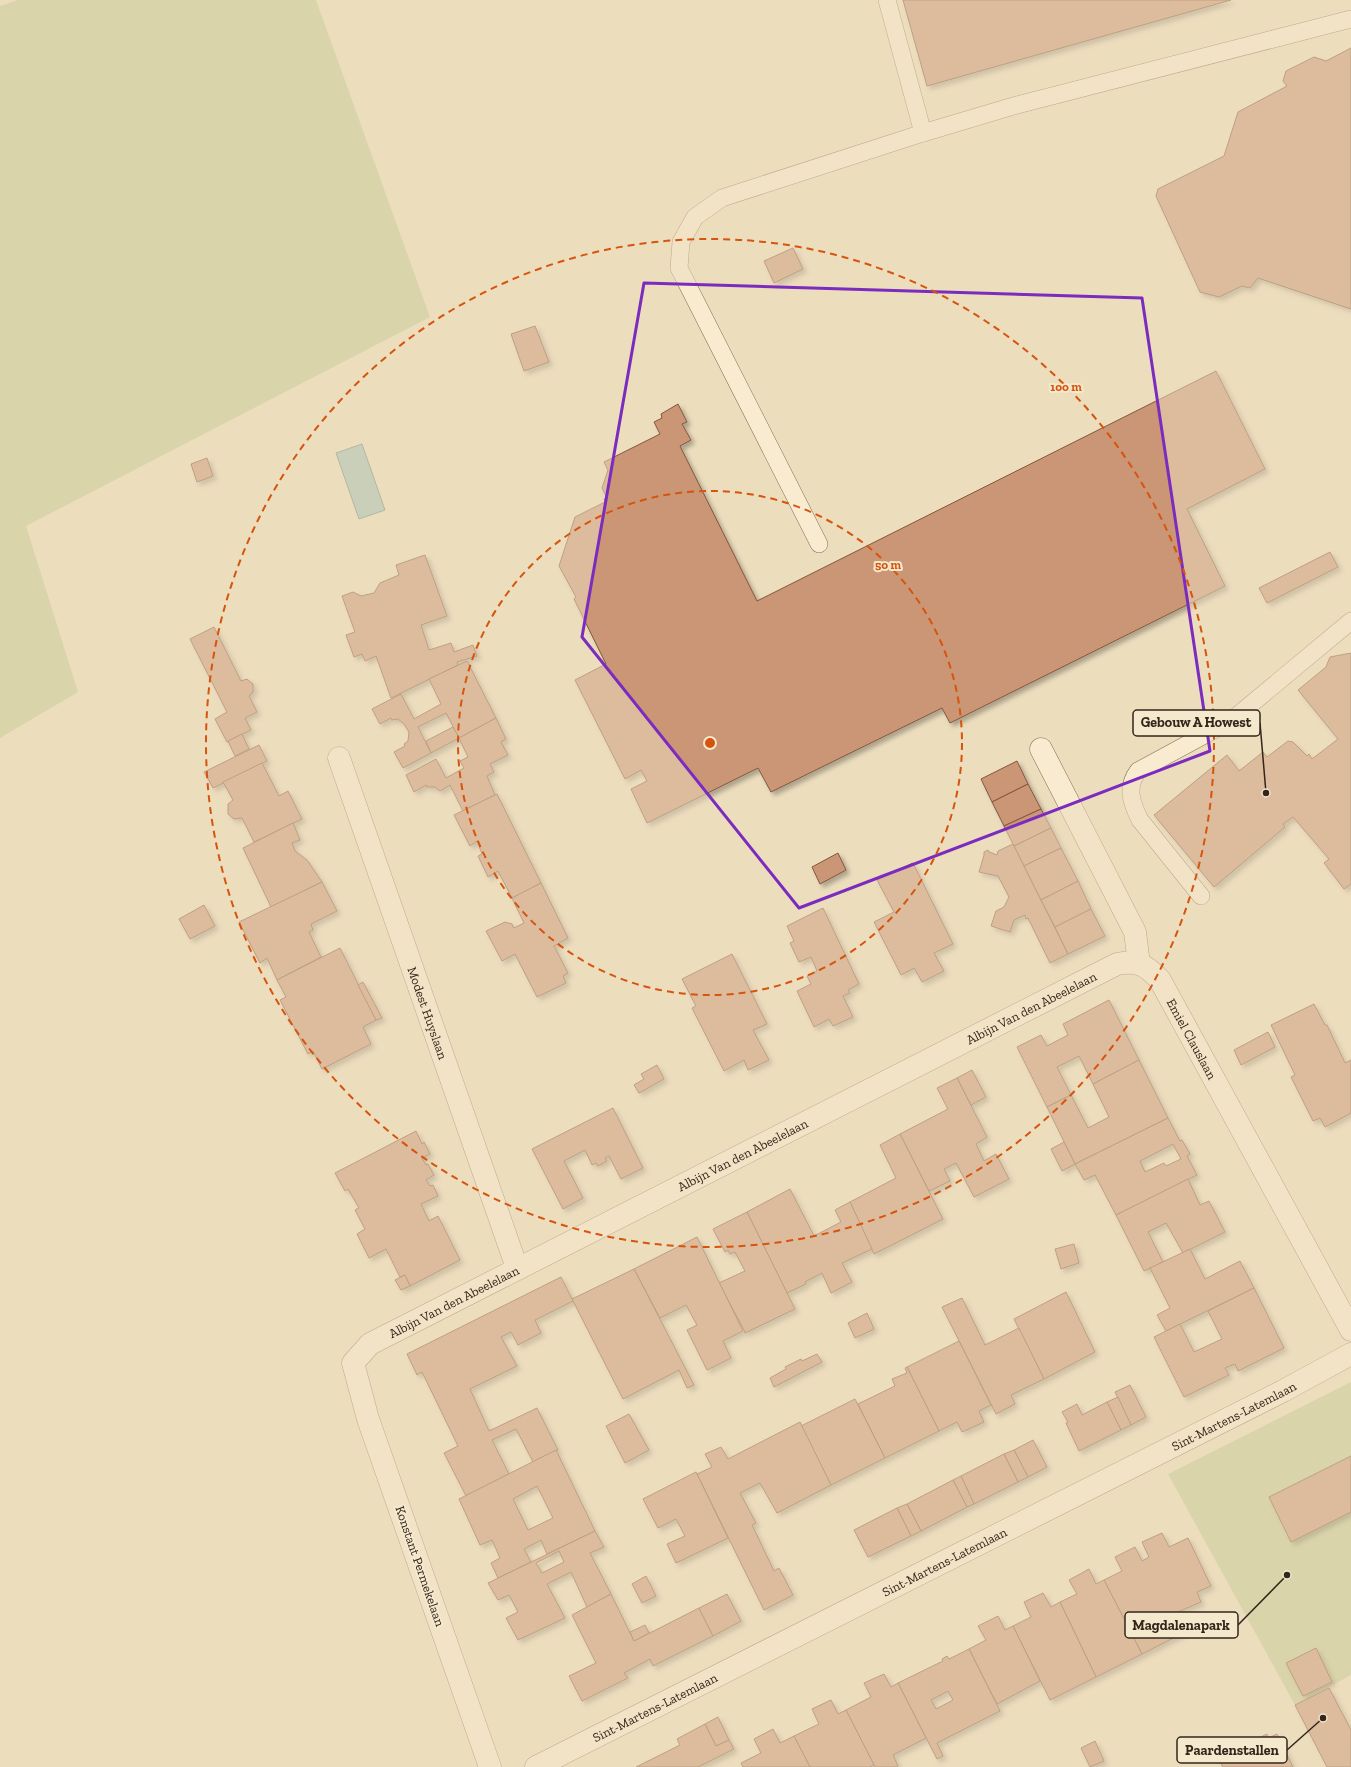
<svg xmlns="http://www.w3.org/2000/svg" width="1351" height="1767" font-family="'Zilla Slab',serif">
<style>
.green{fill:#c4c992}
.water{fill:#a1beb5;stroke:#698b82}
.building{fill:#ca9674;stroke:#82573e;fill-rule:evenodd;filter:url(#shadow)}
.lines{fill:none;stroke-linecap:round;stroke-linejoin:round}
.lane-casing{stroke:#846e57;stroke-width:18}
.street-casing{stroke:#846e57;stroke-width:23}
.lane{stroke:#f8ebd0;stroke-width:17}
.street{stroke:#f8ebd0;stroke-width:22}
.marked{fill:none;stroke:#7b2cbf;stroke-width:3;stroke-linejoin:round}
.ring{fill:none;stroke:#d6540e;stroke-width:2;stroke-dasharray:7 5}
.labels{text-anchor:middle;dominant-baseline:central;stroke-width:4;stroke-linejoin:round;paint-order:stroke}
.street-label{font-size:13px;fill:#33261b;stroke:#f4e8cd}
.centre{fill:#d6540e;stroke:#f4e8cd;stroke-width:2}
.ring-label{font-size:12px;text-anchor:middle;font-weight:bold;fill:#d6540e;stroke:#f4e8cd;stroke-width:4;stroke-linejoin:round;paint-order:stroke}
.leader{fill:none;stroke:#33261b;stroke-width:1.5}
.callout-dot{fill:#33261b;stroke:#f4e8cd;stroke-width:1.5}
.callout{fill:#f4e8cd;stroke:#33261b;stroke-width:1.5}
.callout-label{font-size:14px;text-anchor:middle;font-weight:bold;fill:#33261b}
</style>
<defs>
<filter id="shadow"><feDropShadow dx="3.5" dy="3.5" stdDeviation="2" flood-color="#0004"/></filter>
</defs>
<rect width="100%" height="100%" fill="#ecddbd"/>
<!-- green -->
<g class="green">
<path d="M 18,0 L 316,0 L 430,317 L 26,526 L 78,692 L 0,738 L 0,6 Z"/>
<path d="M 1351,1382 L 1351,1675 L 1295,1705 L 1168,1474 Z"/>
</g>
<!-- water -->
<path class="water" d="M 362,444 L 385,510 L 359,519 L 336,453 Z"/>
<!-- building -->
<g class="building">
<path d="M 903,0 L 1231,0 L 927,86 Z"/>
<path d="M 1351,48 L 1351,309 L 1258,278 L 1250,288 L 1242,286 L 1219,297 L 1200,292 L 1156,196 L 1158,189 L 1224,156 L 1238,112 L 1287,86 L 1283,81 L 1286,71 L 1314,57 L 1326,61 Z"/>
<path d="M 793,248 L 803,269 L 774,283 L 764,261 Z"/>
<path d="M 535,326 L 549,362 L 524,371 L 511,334 Z"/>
<path d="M 1216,371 L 1265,469 L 1187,509 L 1225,586 L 950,723 L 942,708 L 771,792 L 758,768 L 647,823 L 631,789 L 647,781 L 641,770 L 625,779 L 575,680 L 606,664 L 574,599 L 576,597 L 559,566 L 575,517 L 605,502 L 604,499 L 607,498 L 602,488 L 608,470 L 604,462 L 660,434 L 654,422 L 662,418 L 661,414 L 678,404 L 687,422 L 682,424 L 691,440 L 680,446 L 757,601 Z"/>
<path d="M 207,458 L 213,476 L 197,482 L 191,464 Z"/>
<path d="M 1330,552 L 1338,567 L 1267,603 L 1259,588 Z"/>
<path d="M 425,555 L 447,616 L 421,625 L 429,650 L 451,643 L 454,652 L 473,645 L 477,656 L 457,662 L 458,665 L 391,698 L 376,656 L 365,661 L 362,654 L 354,657 L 346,635 L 355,632 L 342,596 L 353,592 L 361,596 L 374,593 L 380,583 L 399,575 L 396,565 Z"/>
<path d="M 214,627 L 241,681 L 247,679 L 253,684 L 253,692 L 249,696 L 257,712 L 245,718 L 251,730 L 227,742 L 215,719 L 227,712 L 190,639 Z"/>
<path d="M 1351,653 L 1351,884 L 1344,889 L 1324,863 L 1329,859 L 1293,817 L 1283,824 L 1285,827 L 1214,887 L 1154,815 L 1227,755 L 1239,771 L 1263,752 L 1267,757 L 1288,741 L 1293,742 L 1307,756 L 1309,754 L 1312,759 L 1338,739 L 1298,690 L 1326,667 L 1330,657 Z"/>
<path d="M 467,661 L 496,718 L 459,738 L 446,713 L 418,727 L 431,753 L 403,768 L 394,752 L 405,746 L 404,744 L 408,741 L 409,732 L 404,724 L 398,719 L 392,720 L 391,718 L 380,724 L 372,709 L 401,694 L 414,719 L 441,704 L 429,679 Z"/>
<path d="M 496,718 L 506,739 L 501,742 L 508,755 L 490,764 L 494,772 L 487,776 L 495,795 L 463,811 L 450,785 L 440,791 L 435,787 L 427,787 L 426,785 L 414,792 L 406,775 L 436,759 L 446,778 L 464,768 L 460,761 L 468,757 L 459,738 Z"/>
<path d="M 453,727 L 459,738 L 431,753 L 426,741 Z"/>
<path d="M 242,734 L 249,749 L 235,756 L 228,741 Z"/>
<path d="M 259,745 L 267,761 L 213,788 L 204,772 Z"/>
<path d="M 1017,761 L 1028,784 L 992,802 L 981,779 Z"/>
<path d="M 262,763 L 279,796 L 288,791 L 302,819 L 254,842 L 242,818 L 234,819 L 228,814 L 228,804 L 233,800 L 223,782 Z"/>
<path d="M 1028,784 L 1041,809 L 1004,826 L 992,802 Z"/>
<path d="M 497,794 L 541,883 L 512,898 L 498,871 L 488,877 L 478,856 L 482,854 L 477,841 L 470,846 L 454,815 Z"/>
<path d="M 1041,809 L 1051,828 L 1014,846 L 1004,826 Z"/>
<path d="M 293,823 L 300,840 L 292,843 L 295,851 L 307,860 L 322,882 L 271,907 L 243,848 Z"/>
<path d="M 1051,828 L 1061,848 L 1024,866 L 1014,846 Z"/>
<path d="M 1013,844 L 1068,954 L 1050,963 L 1028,918 L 1026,919 L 1025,915 L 1014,920 L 1010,932 L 991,926 L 996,911 L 1004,907 L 1009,897 L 998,876 L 979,872 L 984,855 L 984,852 L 988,850 L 989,852 L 997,855 L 998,851 Z"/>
<path d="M 1061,848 L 1078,881 L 1041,900 L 1024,866 Z"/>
<path d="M 838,853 L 846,870 L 820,884 L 812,867 Z"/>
<path d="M 913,863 L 953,944 L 934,953 L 944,971 L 922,982 L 914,968 L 901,975 L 874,922 L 894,912 L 877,880 Z"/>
<path d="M 1078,881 L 1091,909 L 1055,927 L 1041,900 Z"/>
<path d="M 322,882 L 337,911 L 311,924 L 313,930 L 309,932 L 321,957 L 277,980 L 267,958 L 260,963 L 239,922 Z"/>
<path d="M 541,883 L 568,938 L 554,946 L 568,973 L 563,976 L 566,983 L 537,997 L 515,954 L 502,961 L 486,931 L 505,922 L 512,924 L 514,928 L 524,923 L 512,898 Z"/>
<path d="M 204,905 L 215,926 L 190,939 L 179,919 Z"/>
<path d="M 823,908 L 859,984 L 848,990 L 850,993 L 843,996 L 853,1017 L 833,1026 L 829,1019 L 814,1027 L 797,991 L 811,984 L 807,976 L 817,971 L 811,957 L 799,962 L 790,943 L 794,941 L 787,926 Z"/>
<path d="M 1091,909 L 1105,936 L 1068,954 L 1055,927 Z"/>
<path d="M 340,948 L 376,1020 L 363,1027 L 371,1044 L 322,1069 L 313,1051 L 308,1054 L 280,1000 L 286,997 L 277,980 Z"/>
<path d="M 732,954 L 767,1024 L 753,1030 L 769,1060 L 748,1070 L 744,1060 L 724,1071 L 692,1008 L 696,1006 L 682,979 Z"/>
<path d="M 363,982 L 382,1018 L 376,1020 L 358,985 Z"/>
<path d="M 1109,1000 L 1139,1060 L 1093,1084 L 1079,1056 L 1057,1067 L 1071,1095 L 1047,1107 L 1017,1047 L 1041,1035 L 1047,1046 L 1068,1035 L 1063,1024 Z"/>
<path d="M 1314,1004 L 1325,1025 L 1327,1025 L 1345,1063 L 1351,1060 L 1351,1113 L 1325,1127 L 1320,1118 L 1313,1121 L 1291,1077 L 1295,1075 L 1271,1025 Z"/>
<path d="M 1268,1032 L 1275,1047 L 1241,1065 L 1234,1050 Z"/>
<path d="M 1139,1060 L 1168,1118 L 1075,1164 L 1047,1107 L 1071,1095 L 1088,1128 L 1109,1117 L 1093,1084 Z"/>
<path d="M 657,1065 L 664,1079 L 639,1093 L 634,1085 L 644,1079 L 641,1074 Z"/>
<path d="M 972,1070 L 986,1097 L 971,1105 L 957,1078 Z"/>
<path d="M 957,1078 L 987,1137 L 976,1144 L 984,1161 L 996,1154 L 1009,1179 L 974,1197 L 956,1163 L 944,1169 L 950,1181 L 929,1191 L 900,1134 L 948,1109 L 937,1088 Z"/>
<path d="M 613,1108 L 643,1168 L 621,1179 L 609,1156 L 605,1158 L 607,1161 L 598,1166 L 596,1163 L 592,1165 L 585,1150 L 564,1161 L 583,1198 L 563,1209 L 532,1149 Z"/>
<path d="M 1168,1118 L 1180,1141 L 1182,1140 L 1190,1154 L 1187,1156 L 1197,1175 L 1116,1215 L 1095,1175 L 1084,1180 L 1075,1164 ZM 1173,1144 L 1181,1159 L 1166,1166 L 1164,1163 L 1145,1172 L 1140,1161 Z"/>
<path d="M 416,1131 L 422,1144 L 424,1142 L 430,1154 L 422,1158 L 426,1165 L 428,1164 L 434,1175 L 426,1180 L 430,1186 L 433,1185 L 438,1196 L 421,1204 L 429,1221 L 438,1216 L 460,1260 L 410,1286 L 405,1275 L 400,1277 L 386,1249 L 369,1258 L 357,1234 L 365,1229 L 355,1210 L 359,1208 L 348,1189 L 345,1191 L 335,1173 Z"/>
<path d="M 900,1134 L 943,1219 L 874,1254 L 850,1202 L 896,1178 L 880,1145 Z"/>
<path d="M 1064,1142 L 1075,1164 L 1062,1171 L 1051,1149 Z"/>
<path d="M 1188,1179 L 1200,1205 L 1209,1201 L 1225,1232 L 1183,1253 L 1166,1223 L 1148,1232 L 1163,1262 L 1144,1271 L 1116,1215 Z"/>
<path d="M 790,1189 L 814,1236 L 841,1222 L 835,1210 L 850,1202 L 872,1249 L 842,1263 L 852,1282 L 831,1293 L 822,1273 L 805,1282 L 806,1284 L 787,1293 L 747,1212 Z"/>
<path d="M 747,1212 L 795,1309 L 745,1333 L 744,1330 L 719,1283 L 745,1271 L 735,1252 L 730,1254 L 728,1250 L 725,1252 L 713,1229 Z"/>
<path d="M 697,1237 L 743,1331 L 723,1341 L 731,1358 L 707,1370 L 687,1330 L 697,1325 L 686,1305 L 660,1318 L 634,1269 Z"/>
<path d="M 1074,1244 L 1079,1263 L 1061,1269 L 1055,1249 Z"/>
<path d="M 1190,1249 L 1205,1279 L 1240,1261 L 1254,1288 L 1166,1331 L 1157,1315 L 1170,1308 L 1150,1268 Z"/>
<path d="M 634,1269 L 694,1385 L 687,1388 L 679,1370 L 623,1399 L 572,1299 Z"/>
<path d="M 405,1275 L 410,1286 L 401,1290 L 395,1280 Z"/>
<path d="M 561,1277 L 573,1301 L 535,1320 L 541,1333 L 518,1345 L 511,1332 L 501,1337 L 517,1366 L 470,1389 L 489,1431 L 537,1408 L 558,1450 L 533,1462 L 516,1429 L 492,1440 L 509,1474 L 466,1496 L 444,1453 L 458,1446 L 422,1372 L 417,1375 L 407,1354 Z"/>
<path d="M 1254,1288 L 1284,1348 L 1238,1371 L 1235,1364 L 1225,1368 L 1229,1375 L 1184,1397 L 1154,1337 L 1180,1324 L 1194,1352 L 1222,1339 L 1208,1311 Z"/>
<path d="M 1066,1292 L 1095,1352 L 1044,1379 L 1014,1319 Z"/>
<path d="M 962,1298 L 985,1345 L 1019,1328 L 1044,1379 L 1011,1395 L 1015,1404 L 996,1414 L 942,1307 Z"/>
<path d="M 867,1313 L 874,1329 L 855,1338 L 848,1323 Z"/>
<path d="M 959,1341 L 991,1405 L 979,1411 L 984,1422 L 962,1432 L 957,1422 L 939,1431 L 907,1367 Z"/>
<path d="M 817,1354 L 822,1362 L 774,1387 L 770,1378 L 786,1369 L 785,1367 L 801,1359 L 802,1361 Z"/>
<path d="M 907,1367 L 939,1431 L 885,1458 L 858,1404 L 895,1386 L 892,1379 L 907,1373 L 905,1368 Z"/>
<path d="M 1130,1385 L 1146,1417 L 1131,1425 L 1115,1392 Z"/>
<path d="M 1118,1397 L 1131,1425 L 1121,1430 L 1107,1402 Z"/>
<path d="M 855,1399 L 885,1458 L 831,1485 L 801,1426 Z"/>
<path d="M 1107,1402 L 1121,1430 L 1079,1451 L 1066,1423 L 1068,1422 L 1062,1412 L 1077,1404 L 1082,1415 Z"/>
<path d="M 629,1414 L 649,1450 L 625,1463 L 606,1426 Z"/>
<path d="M 800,1422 L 831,1485 L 777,1513 L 760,1483 L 740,1493 L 756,1523 L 752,1525 L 774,1571 L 779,1568 L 793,1595 L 764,1610 L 697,1474 L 712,1467 L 705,1454 L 721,1447 L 728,1459 Z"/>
<path d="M 1033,1440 L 1047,1467 L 1028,1477 L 1014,1450 Z"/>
<path d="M 556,1450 L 595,1531 L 547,1554 L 541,1540 L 524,1549 L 531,1562 L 498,1578 L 491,1563 L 500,1558 L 492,1540 L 480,1545 L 459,1499 ZM 537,1486 L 553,1518 L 528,1530 L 513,1499 Z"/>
<path d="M 1014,1450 L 1028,1477 L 1018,1482 L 1004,1454 Z"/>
<path d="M 1004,1454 L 1018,1482 L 974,1504 L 961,1476 Z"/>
<path d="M 1351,1456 L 1351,1512 L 1291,1542 L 1269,1497 Z"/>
<path d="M 696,1472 L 728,1538 L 676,1563 L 667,1544 L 685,1536 L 676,1519 L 658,1528 L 643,1499 Z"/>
<path d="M 961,1476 L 974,1504 L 967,1507 L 953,1480 Z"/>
<path d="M 953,1480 L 967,1507 L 921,1531 L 907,1504 Z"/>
<path d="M 907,1504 L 921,1531 L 911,1536 L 897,1508 Z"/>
<path d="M 897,1508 L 911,1536 L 868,1557 L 854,1530 Z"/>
<path d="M 595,1531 L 604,1547 L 590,1553 L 611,1594 L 587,1607 L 571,1572 L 547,1584 L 565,1618 L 518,1640 L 506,1618 L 518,1612 L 509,1595 L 498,1600 L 488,1583 ZM 559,1551 L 564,1562 L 542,1573 L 536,1563 Z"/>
<path d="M 1162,1533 L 1169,1547 L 1188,1538 L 1211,1586 L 1197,1592 L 1201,1602 L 1178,1612 L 1187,1631 L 1142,1654 L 1104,1580 L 1122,1571 L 1115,1557 L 1135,1547 L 1142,1561 L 1149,1557 L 1142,1542 Z"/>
<path d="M 1089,1569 L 1096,1584 L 1104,1580 L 1142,1654 L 1096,1677 L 1060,1602 L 1077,1594 L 1069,1580 Z"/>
<path d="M 646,1576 L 656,1596 L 642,1603 L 632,1584 Z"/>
<path d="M 1043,1593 L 1051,1607 L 1060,1602 L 1096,1677 L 1050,1700 L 1013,1626 L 1031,1617 L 1024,1602 Z"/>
<path d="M 611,1594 L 634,1641 L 699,1608 L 713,1636 L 653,1666 L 650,1659 L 624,1673 L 628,1678 L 582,1701 L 569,1676 L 596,1663 L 572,1615 Z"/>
<path d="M 727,1594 L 741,1621 L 713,1636 L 699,1608 Z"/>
<path d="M 998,1616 L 1005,1630 L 1013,1626 L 1040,1681 L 997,1704 L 969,1649 L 986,1640 L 978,1626 Z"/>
<path d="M 645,1625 L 649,1633 L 634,1641 L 630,1632 Z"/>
<path d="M 1316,1648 L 1332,1682 L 1303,1696 L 1286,1663 Z"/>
<path d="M 969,1649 L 1000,1711 L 937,1743 L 943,1756 L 937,1759 L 898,1683 L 943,1661 L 942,1659 L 947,1656 L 949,1659 ZM 948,1691 L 953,1700 L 936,1709 L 931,1700 Z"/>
<path d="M 884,1674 L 891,1687 L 898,1683 L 926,1738 L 893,1755 L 898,1766 L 896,1767 L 875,1767 L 846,1710 L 871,1697 L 864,1683 Z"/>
<path d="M 1329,1688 L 1351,1730 L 1351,1767 L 1327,1767 L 1295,1705 Z"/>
<path d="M 831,1700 L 838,1714 L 846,1710 L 874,1765 L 870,1767 L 810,1767 L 794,1736 L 819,1724 L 812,1709 Z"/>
<path d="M 718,1717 L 729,1740 L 716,1746 L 705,1724 Z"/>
<path d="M 705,1724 L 716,1746 L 729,1740 L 734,1749 L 698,1767 L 636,1767 L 680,1745 L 677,1739 Z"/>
<path d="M 773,1729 L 780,1743 L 794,1736 L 810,1767 L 743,1767 L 741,1763 L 761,1753 L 754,1739 Z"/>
<path d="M 1267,1734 L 1268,1738 L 1277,1734 L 1293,1767 L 1223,1767 L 1218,1758 Z"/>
<path d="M 1095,1741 L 1104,1761 L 1090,1767 L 1081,1748 Z"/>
</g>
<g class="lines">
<!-- lane casing -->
<g class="lane-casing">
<g id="lane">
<path d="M 887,0 L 923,133"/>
<path d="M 819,544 L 679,268 L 681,242 L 695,217 L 722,198 L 923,133 L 1017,105 L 1351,19"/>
<path d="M 1201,896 L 1140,820 C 1131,802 1126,787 1138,771 L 1232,720 L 1351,621"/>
</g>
</g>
<!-- street casing -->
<g class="street-casing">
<g id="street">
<path d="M 1041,749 L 1135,932 L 1139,964"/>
<path id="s1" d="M 339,758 L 517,1268"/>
<path id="s2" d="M 490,1767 L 368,1419 L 353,1363 L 370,1344 L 1117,964 C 1138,960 1146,965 1160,980 L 1351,1330"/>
<path id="s3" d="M 536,1767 L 1283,1391 L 1351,1354"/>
</g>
</g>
<!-- lane -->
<use href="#lane" class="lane"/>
<!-- street -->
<use href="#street" class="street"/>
</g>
<!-- marked area -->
<path d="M0 0H1351V1767H0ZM 644,283 L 1142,298 L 1210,751 L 799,908 L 582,637 Z" fill="#ecddbd" fill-opacity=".55" fill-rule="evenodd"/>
<path class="marked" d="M 644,283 L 1142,298 L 1210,751 L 799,908 L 582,637 Z"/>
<!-- distance rings -->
<g class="ring">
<circle cx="710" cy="743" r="252"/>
<circle cx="710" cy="743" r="504"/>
</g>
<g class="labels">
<!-- street labels -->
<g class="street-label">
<text stroke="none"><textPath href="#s2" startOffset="1194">Albijn Van den Abeelelaan</textPath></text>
<text stroke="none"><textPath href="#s1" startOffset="270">Modest Huyslaan</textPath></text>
<text stroke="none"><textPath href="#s2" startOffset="1406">Emiel Clauslaan</textPath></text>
<text stroke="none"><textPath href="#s2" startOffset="870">Albijn Van den Abeelelaan</textPath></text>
<text stroke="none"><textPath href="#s2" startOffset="546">Albijn Van den Abeelelaan</textPath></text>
<text stroke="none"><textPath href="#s3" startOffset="781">Sint-Martens-Latemlaan</textPath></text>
<text stroke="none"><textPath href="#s3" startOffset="457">Sint-Martens-Latemlaan</textPath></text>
<text transform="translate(420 1566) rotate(71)">Konstant Permekelaan</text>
<text stroke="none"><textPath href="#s3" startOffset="133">Sint-Martens-Latemlaan</textPath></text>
</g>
</g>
<circle cx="710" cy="743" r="6" class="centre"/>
<g class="ring-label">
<text x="1066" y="391">100 m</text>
<text x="888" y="569">50 m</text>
</g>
<!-- callouts -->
<path class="leader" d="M1266 793L1260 723M1287 1575L1238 1625M1323 1718L1287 1750"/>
<g class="callout-dot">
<circle cx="1266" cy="793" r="4"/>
<circle cx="1287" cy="1575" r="4"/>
<circle cx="1323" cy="1718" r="4"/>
</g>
<g class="callout">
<rect x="1133" y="710" width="127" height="26" rx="4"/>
<rect x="1125" y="1612" width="113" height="26" rx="4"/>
<rect x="1177" y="1737" width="110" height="26" rx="4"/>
</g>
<g class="callout-label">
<text x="1196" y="727">Gebouw A Howest</text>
<text x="1181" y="1630">Magdalenapark</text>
<text x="1232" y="1755">Paardenstallen</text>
</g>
</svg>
